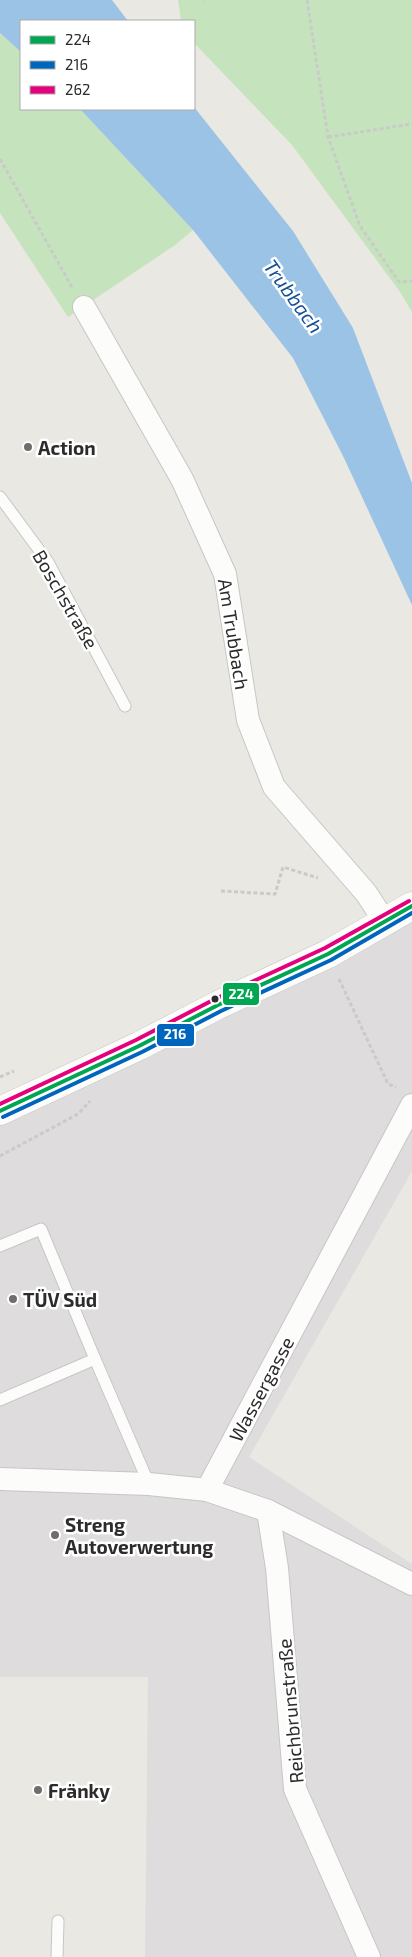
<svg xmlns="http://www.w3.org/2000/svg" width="412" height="1957" font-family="'Exo 2',sans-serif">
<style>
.industrial{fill:#dfdcdd}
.green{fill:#c5e4bd}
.water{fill:#9bc3e6}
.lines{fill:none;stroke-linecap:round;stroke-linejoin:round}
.lane-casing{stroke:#c7c6c6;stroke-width:13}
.street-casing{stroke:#c7c6c6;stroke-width:24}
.secondary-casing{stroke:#c7c6c6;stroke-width:29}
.path{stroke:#cacac9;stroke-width:3;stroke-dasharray:4 2.5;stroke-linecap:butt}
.lane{stroke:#fcfcfb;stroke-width:11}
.street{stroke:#fcfcfb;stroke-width:22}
.secondary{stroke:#fcfcfb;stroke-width:28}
.bus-1-casing{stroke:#fff;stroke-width:8}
.bus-2-casing{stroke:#fff;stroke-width:8}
.bus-3-casing{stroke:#fff;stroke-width:8}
.bus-1{stroke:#00a651;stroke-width:4}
.bus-2{stroke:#0065bd;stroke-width:4}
.bus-3{stroke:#e5007d;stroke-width:4}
.poi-dot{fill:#6e6e6c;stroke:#fff;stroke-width:2}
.bus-dot{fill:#2c2c2c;stroke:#fff;stroke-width:2}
.labels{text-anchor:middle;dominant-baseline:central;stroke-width:5;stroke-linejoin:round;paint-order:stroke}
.poi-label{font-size:19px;font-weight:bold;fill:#2c2c2c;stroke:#fff;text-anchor:start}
.street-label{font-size:19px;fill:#2c2c2c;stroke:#fff}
.water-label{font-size:20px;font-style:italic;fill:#164f96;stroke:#fff}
.line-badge{stroke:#fff;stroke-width:2}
.badge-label{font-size:14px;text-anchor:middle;font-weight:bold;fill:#fff}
</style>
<rect width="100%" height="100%" fill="#eae8e2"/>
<!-- industrial -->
<path class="industrial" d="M 412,907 L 412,1171 L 249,1457 L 412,1564 L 412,1957 L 145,1957 L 148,1677 L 0,1677 L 0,1111 Z"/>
<!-- green -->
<g class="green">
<path d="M 178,0 L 412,0 L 412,312 L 400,292 L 292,145 L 194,43 L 194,21 L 181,21 Z"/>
<path d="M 0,33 L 21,52 L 21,109 L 80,109 L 193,230 L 175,245 L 68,317 L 0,213 Z"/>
</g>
<!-- water -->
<g class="water">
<path d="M 0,0 L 112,0 L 128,21 L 21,21 L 21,52 L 0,33 Z"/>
<path d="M 194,107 L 293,231 L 353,328 L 412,483 L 412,605 L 344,458 L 293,358 L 193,230 L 80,109 L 194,109 Z"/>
</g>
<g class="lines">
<!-- lane casing -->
<g class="lane-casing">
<g id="lane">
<path d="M 0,497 L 48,562 L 125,706"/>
<path d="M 0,1246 L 41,1229 L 95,1359"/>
<path d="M 0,1400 L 95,1359 L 149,1484"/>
<path d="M 57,1957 L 58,1921"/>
</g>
</g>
<!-- street casing -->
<g class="street-casing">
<g id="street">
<path d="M 84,307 L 182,479 L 225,574 L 248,720 L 274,787 L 366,893 L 385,922"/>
<path d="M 0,1479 L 149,1484 L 207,1490 L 412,1105"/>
<path d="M 207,1490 L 268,1511 L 412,1584"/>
<path d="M 268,1511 L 277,1568 L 295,1789 L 369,1957"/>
</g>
</g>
<!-- secondary casing -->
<g class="secondary-casing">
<path id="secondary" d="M 0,1111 L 139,1046 L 218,1005 L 328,954 L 412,906"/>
</g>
<!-- path -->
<g class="path">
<path d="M 203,0 L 204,0"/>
<path d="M 307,0 L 328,137 L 360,226 L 399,282 L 412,281"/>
<path d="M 328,137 L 412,124"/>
<path d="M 0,159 L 72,287"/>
<path d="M 221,891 L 275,894 L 283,867 L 318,878"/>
<path d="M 339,979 L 388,1084 L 396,1087"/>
<path d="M 0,1077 L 14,1071"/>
<path d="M 0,1156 L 78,1114 L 90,1101"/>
</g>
<!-- lane -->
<use href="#lane" class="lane"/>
<!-- street -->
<use href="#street" class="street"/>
<!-- secondary -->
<use href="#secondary" class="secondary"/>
<!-- bus-1 casing -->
<g class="bus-1-casing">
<path id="bus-1" d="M 0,1111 L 139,1046 L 218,1005 L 328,954 L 412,906"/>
</g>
<!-- bus-2 casing -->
<g class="bus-2-casing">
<path id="bus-2" d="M 3,1117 L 142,1052 L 221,1011 L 331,960 L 412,913"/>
</g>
<!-- bus-3 casing -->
<g class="bus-3-casing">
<path id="bus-3" d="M 0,1104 L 136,1040 L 215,999 L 325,948 L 409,901"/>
</g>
<!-- bus-1 -->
<use href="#bus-1" class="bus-1"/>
<!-- bus-2 -->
<use href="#bus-2" class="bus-2"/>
<!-- bus-3 -->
<use href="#bus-3" class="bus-3"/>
</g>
<!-- markers -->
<g class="poi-dot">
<circle cx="28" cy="447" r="5"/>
<circle cx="13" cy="1299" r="5"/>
<circle cx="55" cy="1535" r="5"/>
<circle cx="38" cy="1790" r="5"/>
</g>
<circle class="bus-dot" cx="215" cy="999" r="4.5"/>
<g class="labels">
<!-- poi labels -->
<g class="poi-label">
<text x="38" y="447">Action</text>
<text x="23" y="1299">TÜV Süd</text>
<text x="65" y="1524">Streng<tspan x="65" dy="22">Autoverwertung</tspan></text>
<text x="48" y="1790">Fränky</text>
</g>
<!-- street labels -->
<g class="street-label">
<text transform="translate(66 599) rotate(60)">Boschstraße</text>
<text transform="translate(234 634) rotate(81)">Am Trubbach</text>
<text transform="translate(261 1389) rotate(-62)">Wassergasse</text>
<text transform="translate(290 1711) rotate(-95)">Reichbrunstraße</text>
</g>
<!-- water labels -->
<g class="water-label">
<text transform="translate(294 296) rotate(54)">Trubbach</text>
</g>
</g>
<g class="line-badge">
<rect x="222" y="982" width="38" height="24" rx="5" fill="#00a651"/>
<rect x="156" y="1023" width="39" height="24" rx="5" fill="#0065bd"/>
</g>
<g class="badge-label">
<text x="241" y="999">224</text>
<text x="175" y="1039">216</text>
</g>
<!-- legend -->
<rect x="20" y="20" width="175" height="90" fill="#ffffff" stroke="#ababab"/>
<rect x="30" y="36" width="25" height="8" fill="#00a651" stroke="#ababab"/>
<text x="65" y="45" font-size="15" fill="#2c2c2c">224</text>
<rect x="30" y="61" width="25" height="8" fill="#0065bd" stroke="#ababab"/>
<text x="65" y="70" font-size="15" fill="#2c2c2c">216</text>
<rect x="30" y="86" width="25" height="8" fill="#e5007d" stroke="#ababab"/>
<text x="65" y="95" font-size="15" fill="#2c2c2c">262</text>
</svg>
